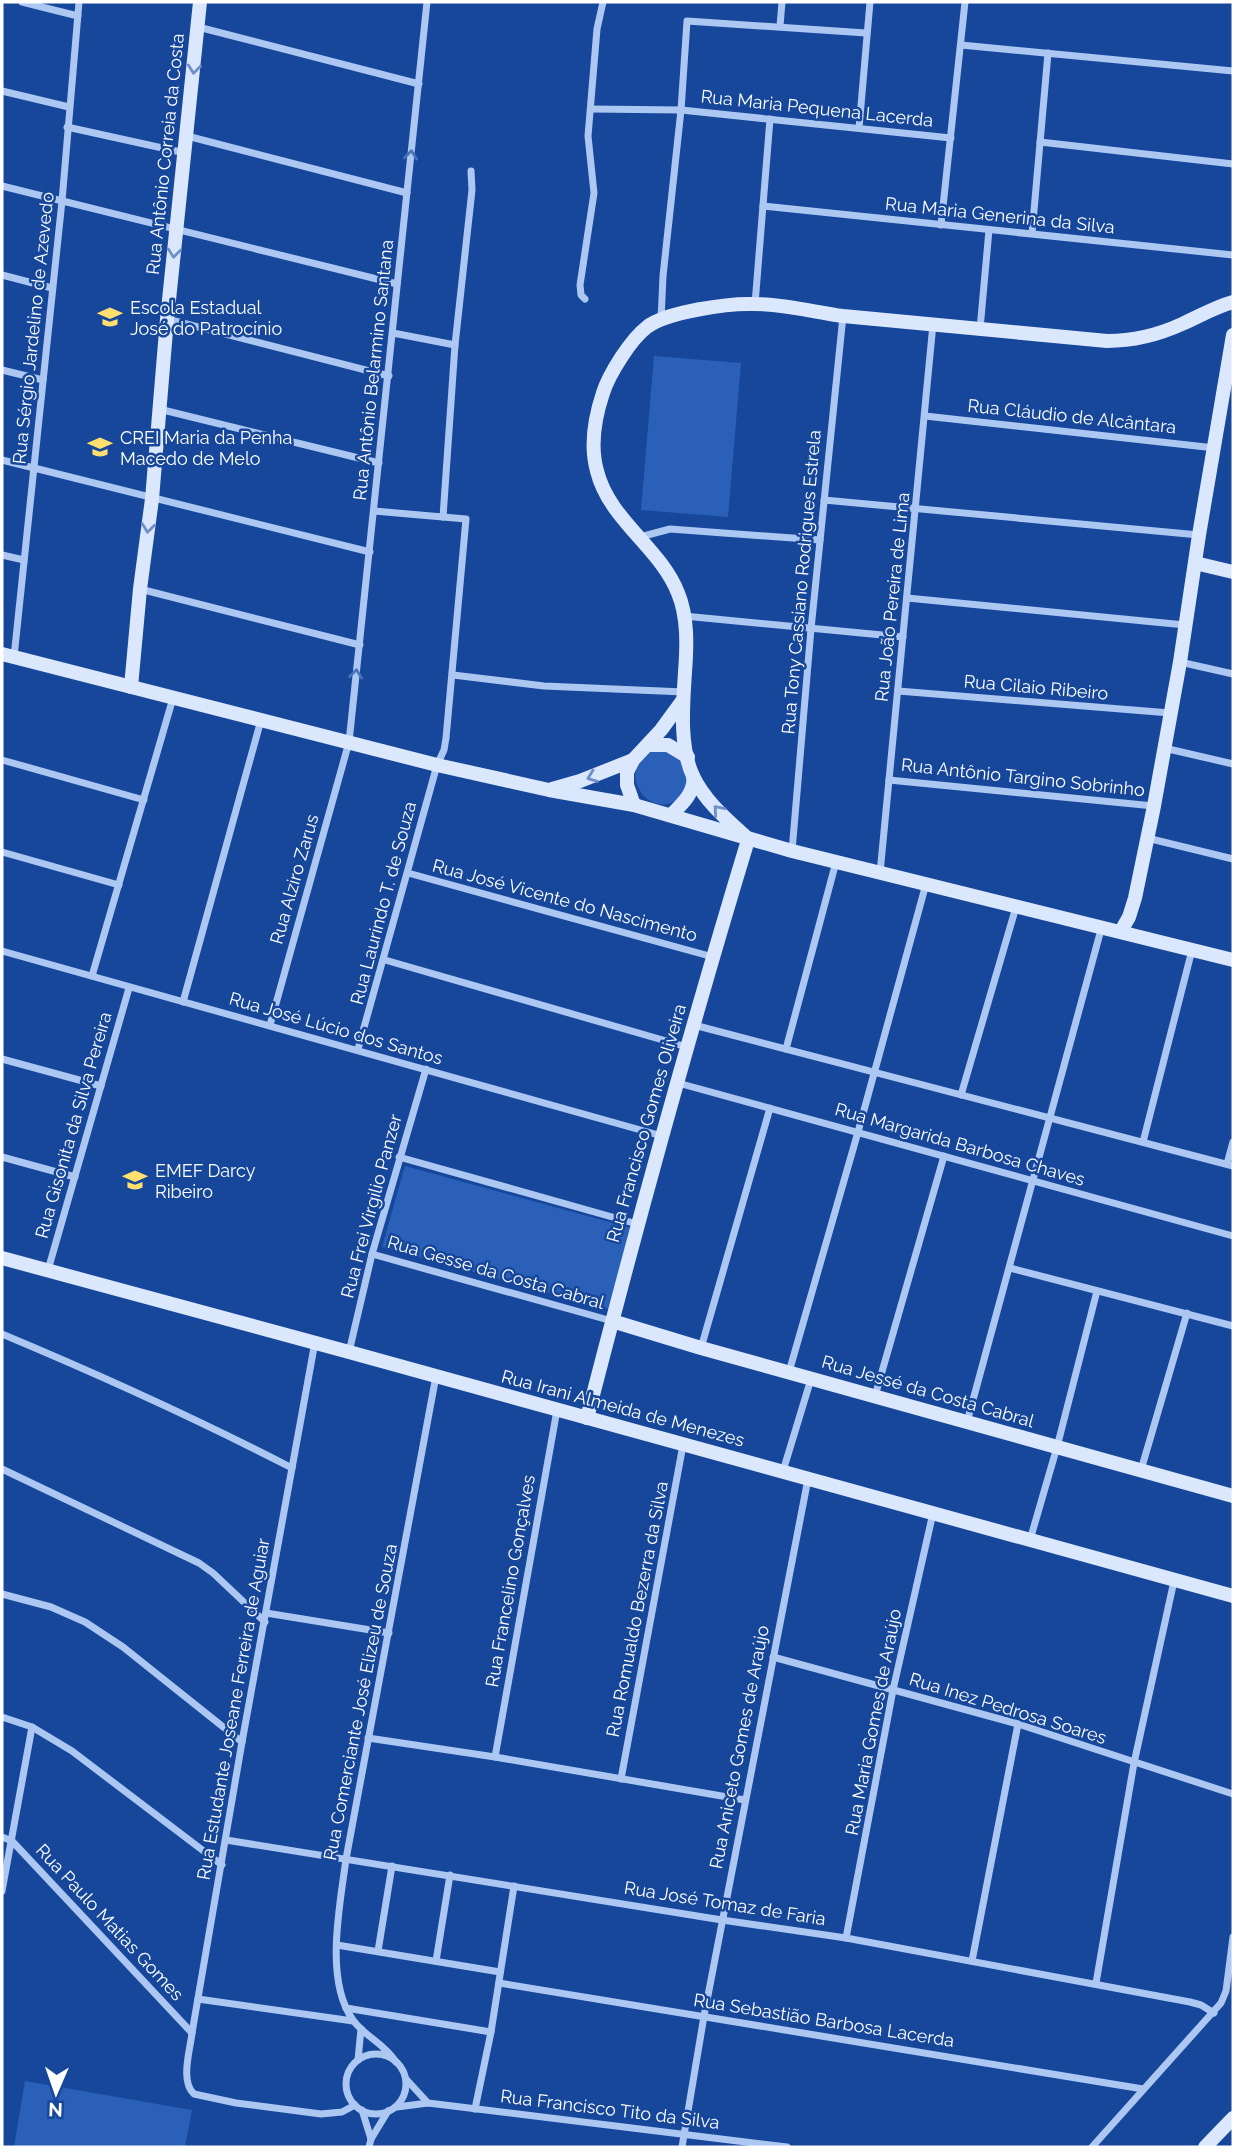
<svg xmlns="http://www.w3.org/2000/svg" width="1235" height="2149" font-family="Raleway,sans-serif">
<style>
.green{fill:#2a60b8}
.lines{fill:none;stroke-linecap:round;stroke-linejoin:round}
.street{stroke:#acc7f2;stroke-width:7}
.secondary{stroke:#dbe7fc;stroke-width:14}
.oneway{stroke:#6f8fc7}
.oneway2{stroke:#4a74b9}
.labels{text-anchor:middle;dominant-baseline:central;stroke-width:5;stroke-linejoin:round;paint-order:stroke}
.street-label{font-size:18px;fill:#fff;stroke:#16479b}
.poi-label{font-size:18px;fill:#fff;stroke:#16479b;text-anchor:start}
</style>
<rect width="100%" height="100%" fill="#16479b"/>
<!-- green -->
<g class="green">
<path d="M 654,356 L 741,363 L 728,517 L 641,510 Z"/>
<path d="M 655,749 L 682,755 L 688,788 C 685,791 681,797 677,800 C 647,820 613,768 655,749 Z"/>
<path d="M 405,1166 L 631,1228 L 609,1309 L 382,1247 Z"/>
<path d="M 25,2081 L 192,2110 L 185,2147 L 14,2147 Z"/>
</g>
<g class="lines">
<!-- street -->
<g class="street">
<path d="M 22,2 L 78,16"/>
<path d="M 780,26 L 782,2"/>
<path d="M 198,27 L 419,84"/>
<path d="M 961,45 L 1233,71"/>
<path d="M 2,91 L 69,107"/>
<path d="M 591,109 L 681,110 L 951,138"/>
<path d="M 67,127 L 185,153"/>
<path d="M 859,128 L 870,2"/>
<path d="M 187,136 L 407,193"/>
<path d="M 1040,142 L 1233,164"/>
<path d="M 2,186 L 397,284"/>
<path d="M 763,206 L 1233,255"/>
<path d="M 941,225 L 965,2"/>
<path d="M 1032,233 L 1048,53"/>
<path d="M 2,275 L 52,288"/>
<path d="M 585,299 L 581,295 L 580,285 L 594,193 L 588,136 L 597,29 L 603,2"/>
<path d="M 755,304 L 770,119"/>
<path d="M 167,319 L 389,376"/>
<path d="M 661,320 L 663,276 L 681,110 L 687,21 L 866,33"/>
<path d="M 980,329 L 989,230"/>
<path d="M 393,333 L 455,345"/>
<path d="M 2,370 L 43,380"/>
<path d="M 159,409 L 379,463"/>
<path d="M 925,416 L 1215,448"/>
<path d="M 2,460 L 370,552"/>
<path d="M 824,500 L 1199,535"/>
<path d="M 443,517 L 455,345 L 472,190 L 471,171"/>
<path d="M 640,537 L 670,529 L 820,540"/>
<path d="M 2,555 L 24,560"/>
<path d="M 140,589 L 360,645"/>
<path d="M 907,598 L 1185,625"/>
<path d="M 684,616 L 903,637"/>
<path d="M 14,657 L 62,201 L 79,2"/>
<path d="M 1180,662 L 1233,674"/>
<path d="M 453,675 L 544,686 L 684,692"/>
<path d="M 898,691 L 1170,713"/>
<path d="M 1164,748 L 1233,764"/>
<path d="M 2,760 L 144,800"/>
<path d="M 889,780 L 1154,806"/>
<path d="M 1147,838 L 1233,859"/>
<path d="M 792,851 L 811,629 L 843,316"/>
<path d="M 2,852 L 119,885"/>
<path d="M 408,873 L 713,957"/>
<path d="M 880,873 L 933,324"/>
<path d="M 2,951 C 221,1013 442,1074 662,1136"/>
<path d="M 385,960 L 687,1047"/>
<path d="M 92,976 L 173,698"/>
<path d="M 183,1002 L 261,720"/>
<path d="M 270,1025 L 349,742 L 427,2"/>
<path d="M 694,1025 L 1233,1166"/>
<path d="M 358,1049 L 437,765 L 444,750 L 446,738 L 466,519 L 374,511"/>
<path d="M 786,1049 L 836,862"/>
<path d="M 2,1059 L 101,1086"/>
<path d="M 678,1083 L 1233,1236"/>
<path d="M 961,1095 L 1016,907"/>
<path d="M 1143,1142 L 1192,950"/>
<path d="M 2,1157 L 75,1177"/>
<path d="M 399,1157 L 637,1224"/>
<path d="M 1227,1164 L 1233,1142"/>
<path d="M 372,1254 L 612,1321"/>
<path d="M 1010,1268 L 1233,1326"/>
<path d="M 48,1270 L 129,988"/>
<path d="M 2,1334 C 100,1375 197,1419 292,1468"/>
<path d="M 315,1342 L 242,1742 L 192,2033 C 190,2051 180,2081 194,2094 L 236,2103 L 321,2114 L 342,2112 L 355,2105"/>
<path d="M 701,1348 L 770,1108"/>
<path d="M 349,1352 L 372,1254 L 426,1069"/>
<path d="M 789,1372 L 858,1132 L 926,884"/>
<path d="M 875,1396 L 944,1156"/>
<path d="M 967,1422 L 1102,926"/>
<path d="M 2,1469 L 199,1563 L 213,1573 L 265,1622"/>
<path d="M 1141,1470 L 1187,1313"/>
<path d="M 783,1471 L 811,1379"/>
<path d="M 1030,1540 L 1057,1447 L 1097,1291"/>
<path d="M 2,1594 L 51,1607 L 85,1622 L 123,1647 L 242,1742"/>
<path d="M 266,1613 L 389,1633"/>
<path d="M 773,1657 L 1018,1724 L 1233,1794"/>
<path d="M 2,1717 L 32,1727 L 72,1751 L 222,1865"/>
<path d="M 368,1738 L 495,1757 L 745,1800"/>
<path d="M 495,1757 L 557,1410"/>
<path d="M 621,1779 L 683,1445"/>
<path d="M 2,1837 L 12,1841 L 192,2033"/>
<path d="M 226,1840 L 722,1920 L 846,1938 L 1190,2002 L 1201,2005 L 1214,2013"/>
<path d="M 2,1891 L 32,1727"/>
<path d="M 846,1938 L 893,1690 L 933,1513"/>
<path d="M 337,1945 L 500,1972"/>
<path d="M 378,1951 L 392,1866"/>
<path d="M 436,1961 L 450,1875"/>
<path d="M 972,1961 L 1018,1724"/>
<path d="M 499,1983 L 1143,2089"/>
<path d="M 1096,1983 L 1134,1763 L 1174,1581"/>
<path d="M 198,1999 L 353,2021"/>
<path d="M 346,2008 L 491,2032"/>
<circle cx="376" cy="2084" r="30"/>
<path d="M 358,2060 L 361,2029"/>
<path d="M 396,2062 C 383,2042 365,2037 353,2020 C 324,1980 340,1905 346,1859 L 436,1376"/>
<path d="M 406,2079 L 428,2103"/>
<path d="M 397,2107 L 428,2103 L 787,2147"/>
<path d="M 475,2109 L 491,2032 L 514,1886"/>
<path d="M 362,2110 L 371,2139"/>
<path d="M 369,2147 L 371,2139 L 388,2111"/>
<path d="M 682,2147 L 704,2016 L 808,1479"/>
<path d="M 1092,2147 L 1221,2003 L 1226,1991 L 1233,1937"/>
</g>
<!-- secondary -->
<g class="secondary">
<path d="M 1195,563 L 1233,572"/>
<path d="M 2,654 L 437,765 L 549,790 L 634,805 L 792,851 L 1233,960"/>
<path d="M 131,687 L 140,589 L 152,499 L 167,319 L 200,2"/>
<path d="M 648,745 L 668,745 L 688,757"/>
<path d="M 552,789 L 580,781 L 633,760"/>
<path d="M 634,805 L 627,785 L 627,772 L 633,760 L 661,730 L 683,700"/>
<path d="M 671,815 C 681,805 696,792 693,776"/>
<path d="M 745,836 C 726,819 704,800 693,776 C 679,746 683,704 685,672 C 687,646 688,617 678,593 C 660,547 609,520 597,471 C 590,446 595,417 603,393 C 609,374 631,339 647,327 C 666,312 729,303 754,304 C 784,304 814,312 843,316 C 931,325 1019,333 1107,341 C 1133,341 1158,335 1182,324 C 1200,316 1215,307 1233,302"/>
<path d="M 1121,931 L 1129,917 L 1135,898 L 1154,806 L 1180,662 L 1199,535 L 1233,335"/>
<path d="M 2,1258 L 349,1352 L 1233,1596"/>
<path d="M 612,1321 L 701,1348 L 1233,1496"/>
<path d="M 587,1418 C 637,1224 690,1031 748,840"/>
<path d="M 1205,2147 L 1233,2118"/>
</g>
</g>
<!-- one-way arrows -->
<defs><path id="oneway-chevron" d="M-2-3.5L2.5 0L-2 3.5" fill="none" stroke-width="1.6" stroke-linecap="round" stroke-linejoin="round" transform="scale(1.75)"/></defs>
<g class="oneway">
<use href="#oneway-chevron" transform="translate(194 69) rotate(96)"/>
<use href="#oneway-chevron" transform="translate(174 253) rotate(96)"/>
<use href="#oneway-chevron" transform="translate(148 528) rotate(97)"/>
<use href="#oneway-chevron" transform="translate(592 777) rotate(159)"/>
<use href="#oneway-chevron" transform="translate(718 810) rotate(-131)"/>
</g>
<g class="oneway2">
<use href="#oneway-chevron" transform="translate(411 155) rotate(-84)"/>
<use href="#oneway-chevron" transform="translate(356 674) rotate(-84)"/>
</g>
<!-- icons -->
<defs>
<g id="school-bare" transform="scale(1.89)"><path d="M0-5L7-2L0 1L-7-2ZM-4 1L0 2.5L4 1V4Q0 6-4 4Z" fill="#ffdf6d" stroke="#16479b" stroke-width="2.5" paint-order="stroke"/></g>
</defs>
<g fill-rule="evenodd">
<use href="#school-bare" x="110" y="317"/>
<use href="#school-bare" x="100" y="447"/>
<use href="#school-bare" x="135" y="1180"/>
</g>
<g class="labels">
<!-- street labels -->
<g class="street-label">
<text transform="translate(817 108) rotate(6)">Rua Maria Pequena Lacerda</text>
<text transform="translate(165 154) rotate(-84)">Rua Antônio Correia da Costa</text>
<text transform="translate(1000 215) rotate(6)">Rua Maria Generina da Silva</text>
<text transform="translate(33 328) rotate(-84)">Rua Sérgio Jardelino de Azevedo</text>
<text transform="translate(373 370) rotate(-84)">Rua Antônio Belarmino Santana</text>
<text transform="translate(1072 416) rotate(6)">Rua Cláudio de Alcântara</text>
<text transform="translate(801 582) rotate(-85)">Rua Tony Cassiano Rodrigues Estrela</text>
<text transform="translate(892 597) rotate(-84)">Rua João Pereira de Lima</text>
<text transform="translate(1036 687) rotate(5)">Rua Cilaio Ribeiro</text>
<text transform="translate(1023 777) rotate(6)">Rua Antônio Targino Sobrinho</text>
<text transform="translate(294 879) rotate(-74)">Rua Alziro Zarus</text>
<text transform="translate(565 900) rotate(15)">Rua José Vicente do Nascimento</text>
<text transform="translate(383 903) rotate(-75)">Rua Laurindo T. de Souza</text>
<text transform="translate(336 1028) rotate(16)">Rua José Lúcio dos Santos</text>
<text transform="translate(646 1123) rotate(-74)">Rua Francisco Gomes Oliveira</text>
<text transform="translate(73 1125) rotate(-74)">Rua Gisonita da Silva Pereira</text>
<text transform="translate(960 1144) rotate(16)">Rua Margarida Barbosa Chaves</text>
<text transform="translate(371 1206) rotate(-75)">Rua Frei Virgilio Panzer</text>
<text transform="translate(496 1272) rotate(16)">Rua Gesse da Costa Cabral</text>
<text transform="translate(928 1391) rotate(16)">Rua Jessé da Costa Cabral</text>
<text transform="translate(623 1408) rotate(15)">Rua Irani Almeida de Menezes</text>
<text transform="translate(510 1581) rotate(-80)">Rua Francelino Gonçalves</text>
<text transform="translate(637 1609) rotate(-79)">Rua Romualdo Bezerra da Silva</text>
<text transform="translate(360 1702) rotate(-79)">Rua Comerciante José Elizeu de Souza</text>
<text transform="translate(1008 1708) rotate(17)">Rua Inez Pedrosa Soares</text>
<text transform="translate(233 1709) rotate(-80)">Rua Estudante Joseane Ferreira de Aguiar</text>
<text transform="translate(873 1722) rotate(-79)">Rua Maria Gomes de Araújo</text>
<text transform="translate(739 1747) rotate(-79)">Rua Aniceto Gomes de Araújo</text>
<text transform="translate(725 1903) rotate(9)">Rua José Tomaz de Faria</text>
<text transform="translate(110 1922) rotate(47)">Rua Paulo Matias Gomes</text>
<text transform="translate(824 2020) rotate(9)">Rua Sebastião Barbosa Lacerda</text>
<text transform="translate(610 2109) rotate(7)">Rua Francisco Tito da Silva</text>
</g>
<!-- poi labels -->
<g class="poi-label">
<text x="130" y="307">Escola Estadual<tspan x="130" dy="21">José do Patrocínio</tspan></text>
<text x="120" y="437">CREI Maria da Penha<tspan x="120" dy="21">Macedo de Melo</tspan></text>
<text x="155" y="1170">EMEF Darcy<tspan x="155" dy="21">Ribeiro</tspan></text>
</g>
</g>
<!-- border -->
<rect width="1235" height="2149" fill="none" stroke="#ffffff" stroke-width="7"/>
<!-- north arrow -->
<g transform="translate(56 2093) rotate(182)" stroke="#16479b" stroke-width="5" paint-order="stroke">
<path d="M0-5L12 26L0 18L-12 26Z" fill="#ffffff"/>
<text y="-10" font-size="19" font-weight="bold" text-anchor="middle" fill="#ffffff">N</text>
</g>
</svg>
